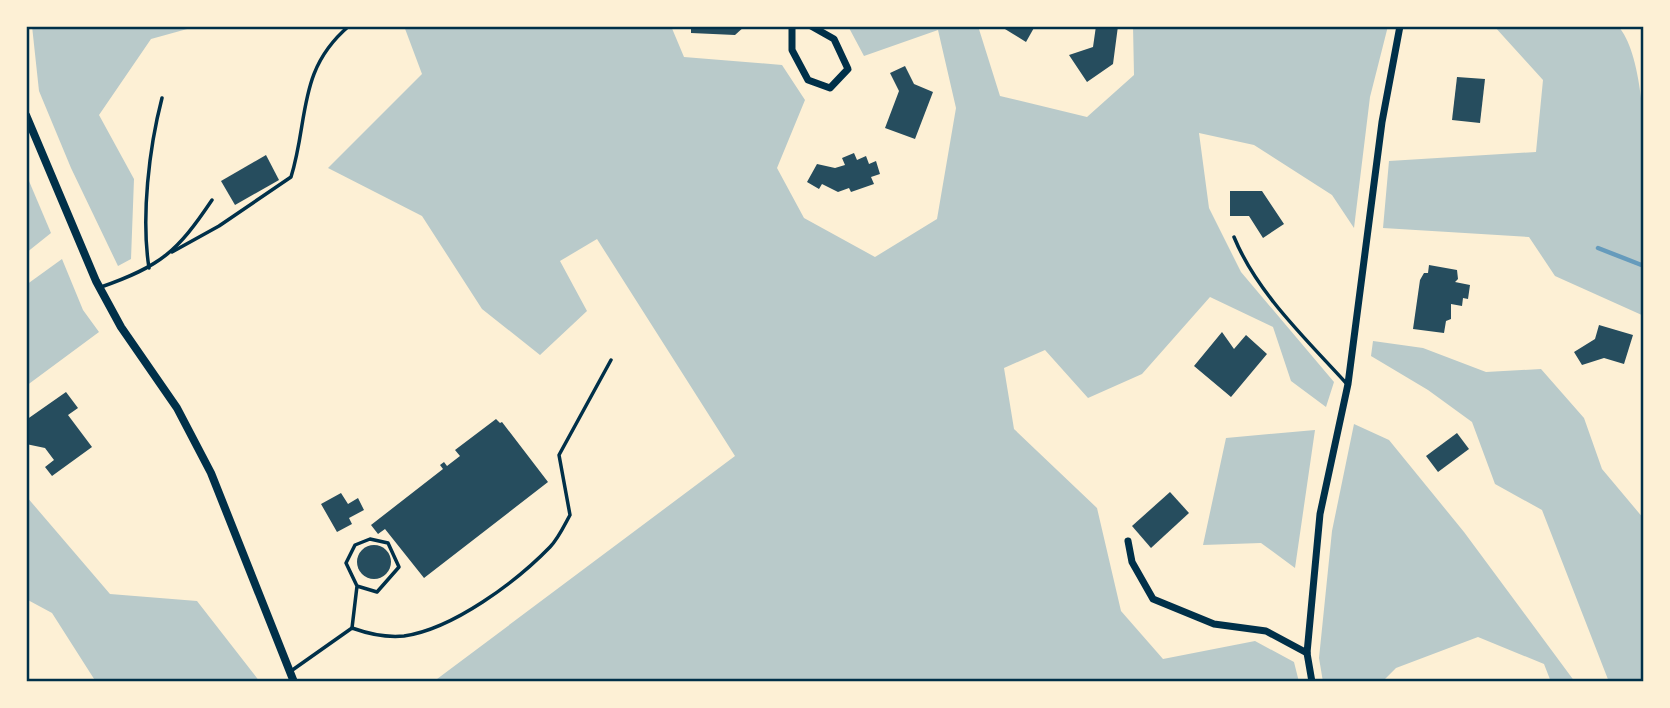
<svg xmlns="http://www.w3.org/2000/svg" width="1670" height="708" font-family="'DejaVu Sans',sans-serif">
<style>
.green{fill:#b9caca}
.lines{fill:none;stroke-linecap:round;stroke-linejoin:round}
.stream{stroke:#669bbc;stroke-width:4.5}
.building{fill:#264d5e}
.service{stroke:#003049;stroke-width:3.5}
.minor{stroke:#003049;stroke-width:7}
.tertiary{stroke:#003049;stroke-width:8}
.neatline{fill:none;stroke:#003049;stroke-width:2.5}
</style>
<rect width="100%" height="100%" fill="#fdf0d5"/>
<!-- green -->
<g class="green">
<path d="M 32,26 L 198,26 L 151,39 L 99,115 L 134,179 L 131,259 L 118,266 L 71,168 L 39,91 Z"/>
<path d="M 404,26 L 671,26 L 684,57 L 782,65 L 805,100 L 777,168 L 804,218 L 875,257 L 937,219 L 956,108 L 938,30 L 864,56 L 848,26 L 978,26 L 1000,96 L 1087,117 L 1134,75 L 1133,26 L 1388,26 L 1370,97 L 1354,228 L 1332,195 L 1254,145 L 1199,133 L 1209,208 L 1241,272 L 1334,382 L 1326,407 L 1291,381 L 1273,327 L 1210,297 L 1142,374 L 1088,398 L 1045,350 L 1004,368 L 1014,429 L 1097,508 L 1121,611 L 1163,659 L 1255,641 L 1294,662 L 1299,682 L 433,682 L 735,456 L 597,239 L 560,261 L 587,311 L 540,355 L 482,309 L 422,216 L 328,168 L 422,74 Z"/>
<path d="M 1494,26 L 1618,26 C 1657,69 1644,253 1644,316 L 1555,276 L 1529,237 L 1383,228 L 1389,161 L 1536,152 L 1543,80 Z"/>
<path d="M 26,174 L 51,233 L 26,253 Z"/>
<path d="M 62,259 L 83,310 L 99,332 L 26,386 L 26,285 Z"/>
<path d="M 1373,341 L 1423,348 L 1486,372 L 1541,369 L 1584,418 L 1602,469 L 1644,519 L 1644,682 L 1609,682 L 1542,510 L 1495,484 L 1472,422 L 1428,390 L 1371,356 Z"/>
<path d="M 1354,424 L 1389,440 L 1464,532 L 1575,682 L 1551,682 L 1544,664 L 1478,637 L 1396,668 L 1382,682 L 1323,682 L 1319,658 L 1332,531 Z"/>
<path d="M 1315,430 L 1295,568 L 1261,543 L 1203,545 L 1226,438 Z"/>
<path d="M 26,496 L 110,594 L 197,601 L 260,682 L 96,682 L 52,613 L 26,599 Z"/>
</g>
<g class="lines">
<!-- stream -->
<path class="stream" d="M 1598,248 L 1644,266"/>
</g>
<!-- building -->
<g class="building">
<path d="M 691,26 L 745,26 L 735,35 L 691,33 Z"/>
<path d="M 1000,26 L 1035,26 L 1026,42 Z"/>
<path d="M 1096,26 L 1118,26 L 1113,64 L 1087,82 L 1069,55 L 1093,47 Z"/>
<path d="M 905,66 L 914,84 L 933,92 L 915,139 L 885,128 L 899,91 L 890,73 Z"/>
<path d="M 1457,77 L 1485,79 L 1480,123 L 1452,120 Z"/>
<path d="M 854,153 L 857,160 L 866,156 L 869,164 L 876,161 L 880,174 L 871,177 L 874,184 L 851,192 L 849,188 L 838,192 L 822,184 L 819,189 L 807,182 L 817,164 L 835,168 L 845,165 L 842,158 Z"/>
<path d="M 266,155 L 279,180 L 235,205 L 221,181 Z"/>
<path d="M 1230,191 L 1262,191 L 1284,224 L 1263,238 L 1249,216 L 1230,216 Z"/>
<path d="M 1429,265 L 1457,270 L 1458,279 L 1455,282 L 1470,285 L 1468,299 L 1463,298 L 1462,306 L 1451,304 L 1451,319 L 1446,321 L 1444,333 L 1413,329 L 1420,280 L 1424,273 L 1428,273 Z"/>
<path d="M 1599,325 L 1633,335 L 1624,364 L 1604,358 L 1582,365 L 1574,352 L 1595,339 Z"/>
<path d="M 1222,332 L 1234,349 L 1246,335 L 1267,354 L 1231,397 L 1194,366 Z"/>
<path d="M 66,392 L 78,408 L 68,415 L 92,447 L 52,476 L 45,467 L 54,460 L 45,448 L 26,444 L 26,420 Z"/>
<path d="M 496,419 L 500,423 L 502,422 L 548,482 L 424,578 L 385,529 L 378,534 L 371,525 L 443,469 L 440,465 L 444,462 L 447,466 L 460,456 L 455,450 Z"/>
<path d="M 1457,433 L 1469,449 L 1438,472 L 1426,456 Z"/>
<path d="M 1170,492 L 1189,513 L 1151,548 L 1132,526 Z"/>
<path d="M 341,493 L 348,504 L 358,498 L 364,510 L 349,518 L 352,524 L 337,532 L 321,504 Z"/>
<circle cx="374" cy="562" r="17"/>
</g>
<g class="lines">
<!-- service -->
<g class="service">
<path d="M 1234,237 C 1257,293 1306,339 1346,383"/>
<path d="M 172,252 L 219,226 L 291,177 C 309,119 297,70 349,26"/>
<path d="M 149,268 C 141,217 149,148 162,98"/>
<path d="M 101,287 C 161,266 177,252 212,200"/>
<path d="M 352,628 L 357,586 L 346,563 L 355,545 L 370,539 L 388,543 L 399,567 L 377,592 L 357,586"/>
<path d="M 291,671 L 352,628 C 369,634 386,638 404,636 C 453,629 516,582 550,547 C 558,539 564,526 570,515 L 559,455 L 611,360"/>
</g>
<!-- minor -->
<g class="minor">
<path d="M 792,26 L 792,50 L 808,80 L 830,88 L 848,69 L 834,39 L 811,26"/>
<path d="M 1128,541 L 1132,562 L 1153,599 L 1214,624 L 1266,631 L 1307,653"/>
<path d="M 1312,682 L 1307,653 L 1320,514 L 1348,384 L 1382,122 L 1400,26"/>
</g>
<!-- tertiary -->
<path class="tertiary" d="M 26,115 L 96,281 L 121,327 L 177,408 L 211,473 L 294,682"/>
</g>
<!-- border -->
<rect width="1670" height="708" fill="none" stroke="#fdf0d5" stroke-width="56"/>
<rect x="28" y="28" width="1614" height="652" class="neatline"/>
</svg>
